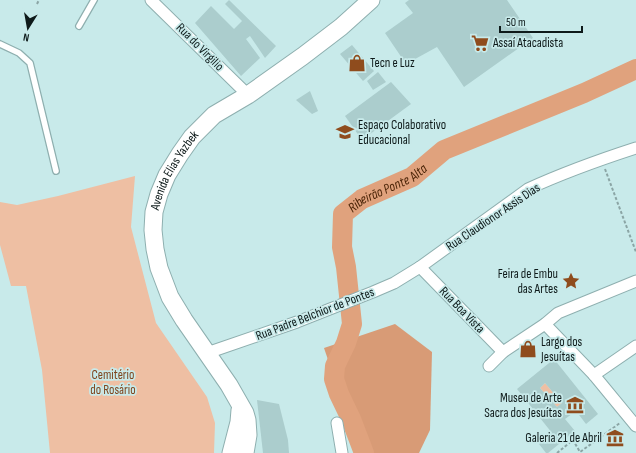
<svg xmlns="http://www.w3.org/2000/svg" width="636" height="453" font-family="'Sofia Sans Condensed',sans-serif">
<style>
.green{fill:#eebfa3}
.forest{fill:#d89b76}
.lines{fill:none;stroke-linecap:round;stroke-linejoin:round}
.river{stroke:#e0a27d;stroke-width:20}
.building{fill:#abcdcd;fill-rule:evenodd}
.lane-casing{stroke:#8eafaf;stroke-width:8}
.street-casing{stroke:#8eafaf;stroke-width:13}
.primary-casing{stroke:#8eafaf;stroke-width:19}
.path{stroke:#8ba5a5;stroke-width:2;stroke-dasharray:3 2;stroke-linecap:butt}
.lane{stroke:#fff;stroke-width:5.5}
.street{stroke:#fff;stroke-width:11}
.primary{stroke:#fff;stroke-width:17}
.labels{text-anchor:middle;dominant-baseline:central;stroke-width:3.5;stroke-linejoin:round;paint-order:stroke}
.poi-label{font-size:13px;fill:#0e1a1a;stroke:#c8eaea;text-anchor:start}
.street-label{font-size:13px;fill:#0e1a1a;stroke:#c8eaea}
.park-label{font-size:13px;fill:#7e441c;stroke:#c8eaea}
.water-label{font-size:14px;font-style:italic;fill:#4d2609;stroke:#c8eaea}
</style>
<rect width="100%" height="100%" fill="#c8eaea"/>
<!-- green -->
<g class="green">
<path d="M 135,176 L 131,227 L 156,323 L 207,397 L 215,423 L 214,453 L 50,453 L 42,370 L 26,286 L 11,286 L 0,245 L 0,202 L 17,205 L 58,196 Z"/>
<path d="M 545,383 L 562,403 L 557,407 L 540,388 Z"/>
</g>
<!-- forest -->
<path class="forest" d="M 395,324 L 432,352 L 430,430 L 419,453 L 360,453 L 324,348 Z"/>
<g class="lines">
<!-- river -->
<path class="river" id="s1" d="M 364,453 L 351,419 L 339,394 L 334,379 L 335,366 L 346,343 L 352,324 L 346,267 L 342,247 L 343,214 L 362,199 L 412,177 L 444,150 L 584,93 L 636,69"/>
</g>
<!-- building -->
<g class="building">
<path d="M 229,0 L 276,46 L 265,58 L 250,36 L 246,39 L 260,58 L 241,76 L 195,23 L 211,6 L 234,29 L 242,21 L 225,4 Z"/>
<path d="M 409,0 L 507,0 L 533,38 L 464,87 L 437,47 L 406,64 L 385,33 L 413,13 L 405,3 Z"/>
<path d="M 352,45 L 374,71 L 363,81 L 340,54 Z"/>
<path d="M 378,72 L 386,82 L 373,90 L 367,81 Z"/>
<path d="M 391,82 L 411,104 L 362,140 L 345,116 Z"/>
<path d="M 310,91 L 318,111 L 312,114 L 296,100 Z"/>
<path d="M 554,359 L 598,414 L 586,424 L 576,411 L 565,419 L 575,431 L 548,453 L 546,453 L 539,444 L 552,433 L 517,389 ZM 545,383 L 562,403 L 557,407 L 540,388 Z"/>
<path d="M 257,400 L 279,404 L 288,440 L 289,453 L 263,453 Z"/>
</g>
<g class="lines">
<!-- lane casing -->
<g class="lane-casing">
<g id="lane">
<path d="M 79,26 L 94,0"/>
<path d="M 0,44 L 19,53 L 30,63 L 56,171"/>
</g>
</g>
<!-- street casing -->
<g class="street-casing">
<g id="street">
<path d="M 151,0 L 248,95"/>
<path d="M 420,267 L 503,352"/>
<path d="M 545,324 L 594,375 L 636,426"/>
<path d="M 207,353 L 297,322 L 373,292 L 394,283 L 420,267 L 528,189 C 563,173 599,160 636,148"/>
<path d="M 489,366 L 503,352 L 545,324 L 558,313 L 636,281"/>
<path d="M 594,375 L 636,346"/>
<path d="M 337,423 L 342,453"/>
</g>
</g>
<!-- primary casing -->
<g class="primary-casing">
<g id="primary">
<path d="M 231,453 L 239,422 L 240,410"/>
<path id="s2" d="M 245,453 L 248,435 L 247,420 L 245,413 L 229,385 L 184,320 L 170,297 L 159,268 L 155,249 L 153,230 L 154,212 L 159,194 L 167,175 L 180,154 L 192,137 L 214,115 L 248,95 L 303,56 L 341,27 L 371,0"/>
</g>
</g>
<!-- path -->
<g class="path">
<path d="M 37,4 L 39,0"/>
<path d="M 605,169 L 636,252"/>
<path d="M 557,453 L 573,440 L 580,452 L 620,423"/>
</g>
<!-- lane -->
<use href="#lane" class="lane"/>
<!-- street -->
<use href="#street" class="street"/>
<!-- primary -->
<use href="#primary" class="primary"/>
</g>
<!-- icons -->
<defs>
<g id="supermarket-bare" transform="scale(1.38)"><path d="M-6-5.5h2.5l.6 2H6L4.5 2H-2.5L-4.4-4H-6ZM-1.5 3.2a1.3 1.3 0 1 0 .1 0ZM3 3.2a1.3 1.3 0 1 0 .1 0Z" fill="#8f4c1d" stroke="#c8eaea" stroke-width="2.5" paint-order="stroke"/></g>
<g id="shop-bare" transform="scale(1.38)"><path d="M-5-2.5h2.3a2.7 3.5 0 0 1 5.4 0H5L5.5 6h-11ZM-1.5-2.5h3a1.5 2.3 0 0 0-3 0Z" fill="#8f4c1d" stroke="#c8eaea" stroke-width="2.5" paint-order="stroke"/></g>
<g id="university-bare" transform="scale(1.38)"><path d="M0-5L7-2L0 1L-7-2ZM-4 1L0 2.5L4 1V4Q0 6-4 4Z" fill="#8f4c1d" stroke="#c8eaea" stroke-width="2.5" paint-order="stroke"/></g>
<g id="sight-bare" transform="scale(1.38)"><path d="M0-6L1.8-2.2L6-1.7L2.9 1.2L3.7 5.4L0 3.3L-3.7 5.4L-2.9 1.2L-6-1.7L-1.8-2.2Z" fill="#8f4c1d" stroke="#c8eaea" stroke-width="2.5" paint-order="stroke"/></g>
<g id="museum-bare" transform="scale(1.38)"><path d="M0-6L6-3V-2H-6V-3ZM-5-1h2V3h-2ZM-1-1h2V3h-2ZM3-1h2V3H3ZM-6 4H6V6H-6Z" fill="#8f4c1d" stroke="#c8eaea" stroke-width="2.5" paint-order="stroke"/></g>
</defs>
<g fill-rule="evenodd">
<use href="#supermarket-bare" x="480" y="43"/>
<use href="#shop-bare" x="357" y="63"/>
<use href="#university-bare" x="345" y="132"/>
<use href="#sight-bare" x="571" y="281"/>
<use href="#shop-bare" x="528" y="349"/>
<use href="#museum-bare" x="575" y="405"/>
<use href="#museum-bare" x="615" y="438"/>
</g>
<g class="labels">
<!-- poi labels -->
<g class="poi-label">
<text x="493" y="43">Assaí Atacadista</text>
<text x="370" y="63">Tecn e Luz</text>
<text x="358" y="125">Espaço Colaborativo<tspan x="358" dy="15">Educacional</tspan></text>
<text x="558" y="274" text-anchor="end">Feira de Embu<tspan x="558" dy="15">das Artes</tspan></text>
<text x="541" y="342">Largo dos<tspan x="541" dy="15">Jesuítas</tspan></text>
<text x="562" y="398" text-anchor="end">Museu de Arte<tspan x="562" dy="15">Sacra dos Jesuítas</tspan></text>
<text x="602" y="438" text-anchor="end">Galeria 21 de Abril</text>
</g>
<!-- street labels -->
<g class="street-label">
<text transform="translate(200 47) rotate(45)">Rua do Virgilio</text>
<text stroke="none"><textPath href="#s2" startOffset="313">Avenida Elias Yazbek</textPath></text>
<text transform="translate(493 217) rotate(-34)">Rua Claudionor Assis Dias</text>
<text transform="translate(462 310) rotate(46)">Rua Boa Vista</text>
<text transform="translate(315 314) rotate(-21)">Rua Padre Belchior de Pontes</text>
</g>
<!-- park labels -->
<g class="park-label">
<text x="113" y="375">Cemitério<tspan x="113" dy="15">do Rosário</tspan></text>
</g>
<!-- water labels -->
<g class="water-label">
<text stroke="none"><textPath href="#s1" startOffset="301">Ribeirão Ponte Alta</textPath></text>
</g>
</g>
<!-- north arrow -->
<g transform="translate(28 28) rotate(191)" stroke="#c8eaea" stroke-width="3" paint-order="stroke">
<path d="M0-3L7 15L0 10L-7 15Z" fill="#0e1a1a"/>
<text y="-6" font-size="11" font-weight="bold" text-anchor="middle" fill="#0e1a1a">N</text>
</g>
<!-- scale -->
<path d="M500 26v6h82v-6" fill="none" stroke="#0e1a1a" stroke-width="2"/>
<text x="506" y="26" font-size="12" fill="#0e1a1a" stroke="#c8eaea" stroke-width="3" paint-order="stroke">50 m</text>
</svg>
